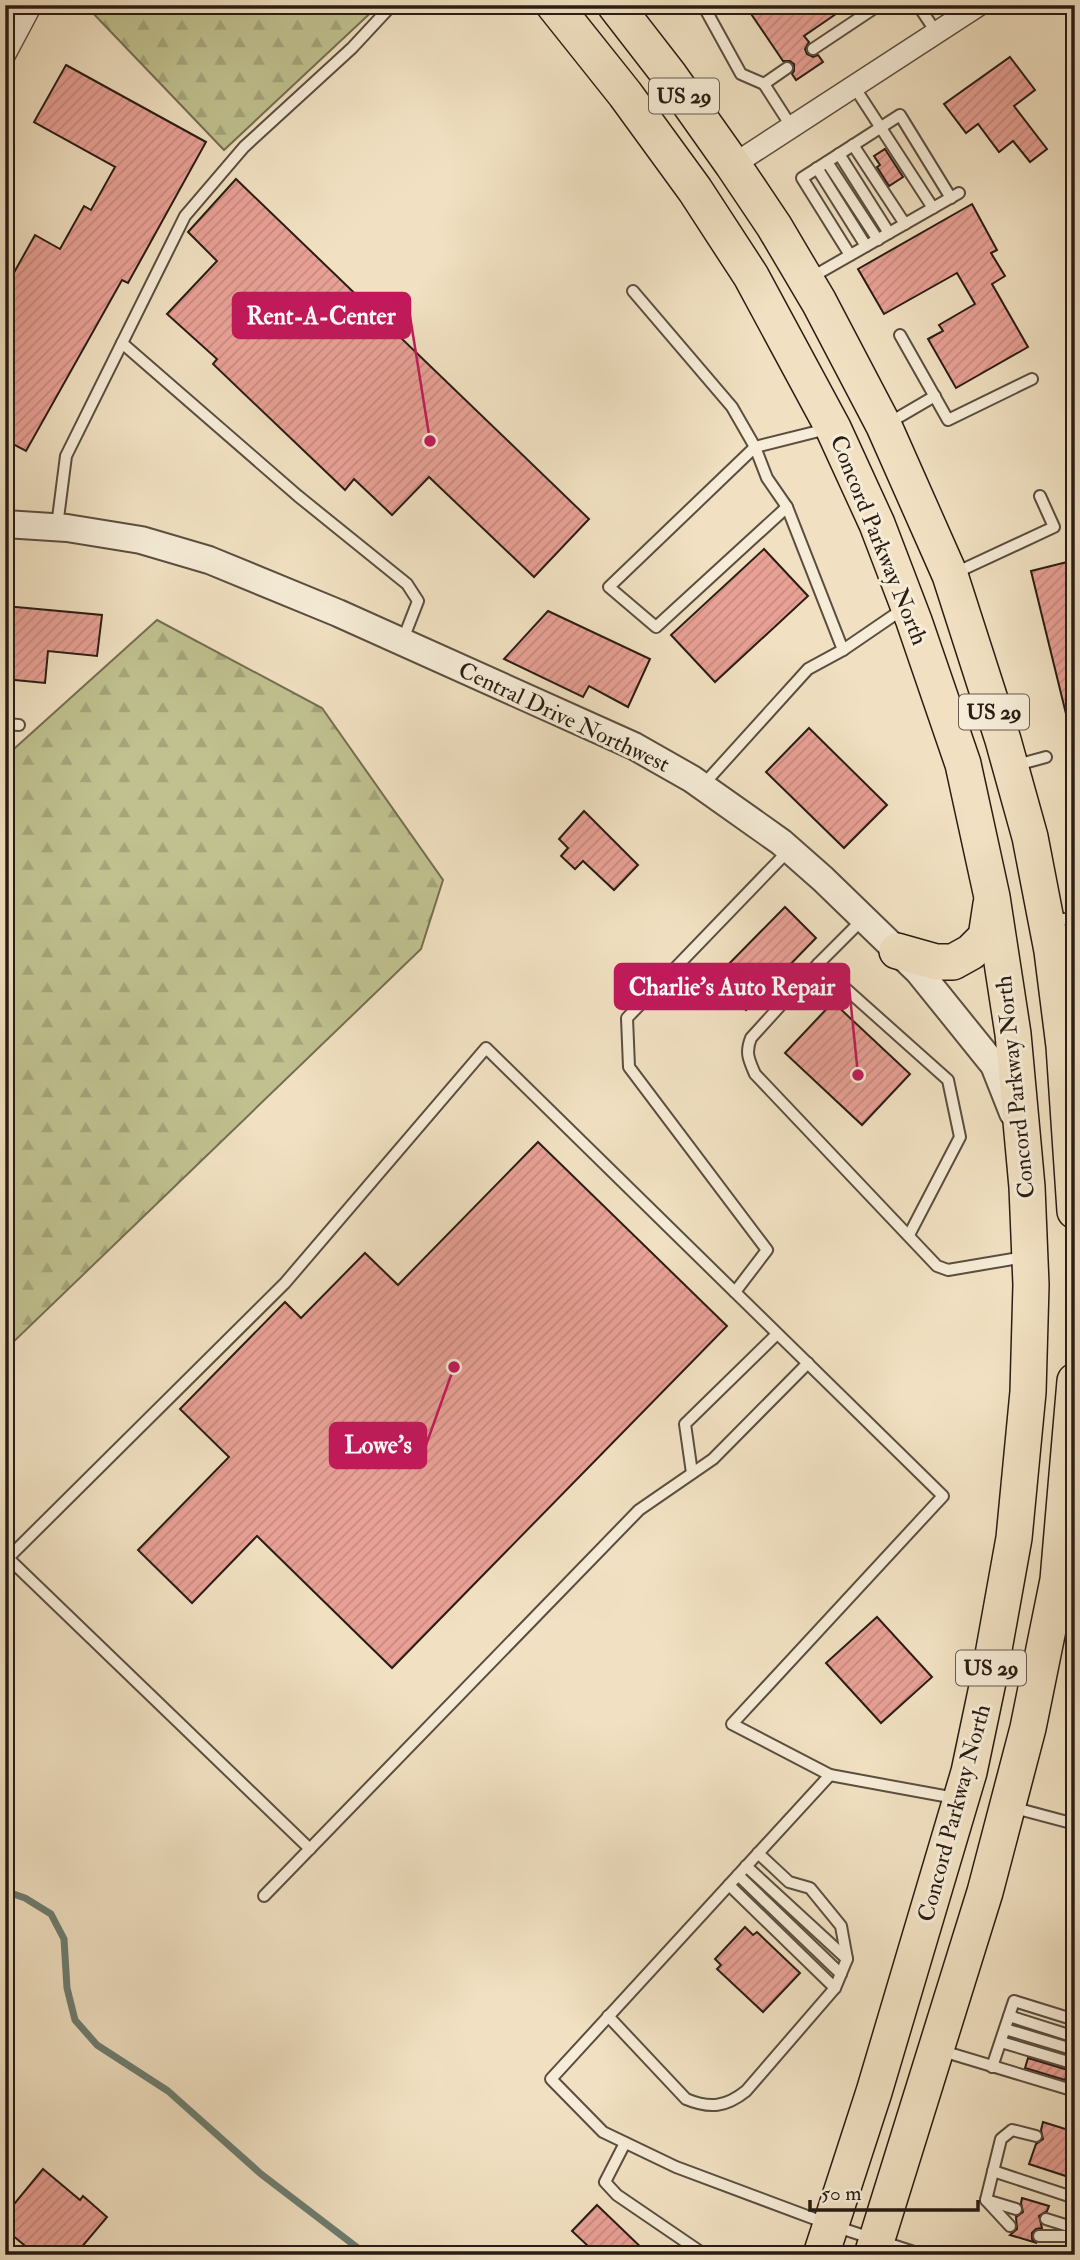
<svg xmlns="http://www.w3.org/2000/svg" width="1080" height="2260" font-family="'IM FELL Double Pica',serif">
<style>
.forest{fill:url(#forest-firs);stroke:#746f52;stroke-width:2}
.lines{fill:none;stroke-linecap:round;stroke-linejoin:round}
.stream{stroke:#6d7e71;stroke-width:7}
.building{fill:url(#building-hatch);stroke:#291d14;stroke-width:2}
.service-casing{stroke:#5b4e40;stroke-width:14}
.minor-casing{stroke:#5b4e40;stroke-width:24}
.tertiary-casing{stroke:#5b4e40;stroke-width:30}
.trunk-casing{stroke:#291d14;stroke-width:38}
.service{stroke:#f6ecd7;stroke-width:10}
.minor{stroke:#f6ecd7;stroke-width:21}
.tertiary{stroke:#f6ecd7;stroke-width:26}
.trunk{stroke:#f1e1c2;stroke-width:35}
.labels{text-anchor:middle;dominant-baseline:central;stroke-width:6;stroke-linejoin:round;paint-order:stroke}
.shield{fill:#f6ecd7;stroke:#665b4e;stroke-width:2}
.shield-label{font-size:21px;font-weight:bold;fill:#291d14}
.street-label{font-size:23px;fill:#291d14;stroke:#f6ecd7}
.leader{fill:none;stroke:#c2185b;stroke-width:2.5}
.callout-dot{fill:#c2185b;stroke:#f6ecd7;stroke-width:2.5}
.callout{fill:#c2185b;stroke:#c2185b;stroke-width:2.5}
.callout-label{font-size:24px;text-anchor:middle;font-weight:bold;fill:#fff}
</style>
<defs>
<pattern id="forest-firs" width="22" height="20" patternUnits="userSpaceOnUse" patternTransform="scale(1.75)"><rect width="22" height="20" fill="#c0c18f"/><path d="M5 1l3.5 6h-7zM16 11l3.5 6h-7z" fill="#a5a57a"/></pattern>
<pattern id="building-hatch" width="6" height="6" patternUnits="userSpaceOnUse" patternTransform="scale(1.75)"><rect width="6" height="6" fill="#e9a196"/><path d="M-1 1l2-2M0 6l6-6M5 7l2-2" fill="none" stroke="#c88a80"/></pattern>
</defs>
<rect width="100%" height="100%" fill="#f1e1c2"/>
<filter id="stains"><feTurbulence type="fractalNoise" baseFrequency=".00286" numOctaves="4"/><feColorMatrix values="0 0 0 0 .2 0 0 0 0 .09 0 0 0 0 .02 0 0 0 .5 -.17"/></filter>
<radialGradient id="worn" r=".72"><stop offset=".6" stop-color="#630" stop-opacity="0"/><stop offset="1" stop-color="#630" stop-opacity=".3"/></radialGradient>
<!-- forest -->
<g class="forest">
<path d="M 89,5 L 379,5 L 224,150 L 88,8 Z"/>
<path d="M 157,620 L 322,708 L 443,880 L 421,949 L 5,1350 L 5,757 Z"/>
</g>
<g class="lines">
<!-- stream -->
<path class="stream" d="M 5,1891 L 25,1898 L 51,1914 L 64,1939 L 67,1988 L 75,2020 L 97,2045 L 168,2091 L 261,2174 L 367,2255"/>
</g>
<!-- building -->
<g class="building">
<path d="M 745,5 L 849,5 L 804,36 L 809,42 L 805,49 L 807,54 L 813,57 L 818,55 L 823,62 L 796,80 L 792,74 L 794,71 L 794,64 L 790,61 L 783,61 Z"/>
<path d="M 1010,57 L 1035,90 L 1014,106 L 1047,149 L 1030,162 L 1013,141 L 999,152 L 978,124 L 966,133 L 944,104 Z"/>
<path d="M 66,65 L 206,142 L 128,283 L 122,280 L 26,451 L 5,440 L 5,275 L 11,278 L 35,235 L 60,249 L 84,206 L 91,210 L 115,167 L 34,122 Z"/>
<path d="M 885,149 L 903,177 L 889,186 L 877,167 L 880,165 L 874,156 Z"/>
<path d="M 236,179 L 589,519 L 534,577 L 429,477 L 392,515 L 354,479 L 345,490 L 213,364 L 217,359 L 167,314 L 217,261 L 188,232 Z"/>
<path d="M 972,204 L 997,250 L 991,253 L 1005,276 L 992,284 L 1028,347 L 956,388 L 928,339 L 943,331 L 939,325 L 975,304 L 957,273 L 884,314 L 858,269 Z"/>
<path d="M 764,549 L 808,596 L 715,682 L 671,635 Z"/>
<path d="M 1075,560 L 1075,722 L 1068,722 L 1031,571 Z"/>
<path d="M 5,606 L 102,615 L 97,656 L 48,651 L 45,683 L 5,679 Z"/>
<path d="M 548,611 L 650,659 L 628,707 L 589,686 L 583,697 L 504,659 Z"/>
<path d="M 809,728 L 887,805 L 844,848 L 766,772 Z"/>
<path d="M 584,811 L 638,865 L 614,890 L 583,861 L 575,869 L 561,856 L 568,848 L 559,839 Z"/>
<path d="M 785,907 L 816,938 L 746,1010 L 714,979 Z"/>
<path d="M 833,1002 L 910,1074 L 862,1125 L 785,1053 Z"/>
<path d="M 538,1142 L 727,1326 L 392,1668 L 257,1536 L 192,1603 L 138,1550 L 229,1457 L 180,1409 L 285,1302 L 301,1318 L 365,1253 L 398,1285 Z"/>
<path d="M 877,1617 L 932,1677 L 881,1723 L 826,1663 Z"/>
<path d="M 745,1927 L 753,1935 L 757,1932 L 800,1973 L 763,2012 L 717,1969 L 721,1965 L 715,1959 Z"/>
<path d="M 1028,2058 L 1068,2070 L 1065,2080 L 1025,2068 Z"/>
<path d="M 1043,2122 L 1075,2132 L 1075,2179 L 1029,2164 L 1036,2144 L 1043,2139 L 1041,2130 Z"/>
<path d="M 43,2169 L 80,2200 L 83,2196 L 107,2217 L 75,2255 L 36,2255 L 5,2229 L 5,2215 Z"/>
<path d="M 1022,2198 L 1049,2206 L 1047,2211 L 1039,2216 L 1042,2228 L 1036,2229 L 1032,2233 L 1032,2239 L 1037,2243 L 1010,2235 L 1017,2229 L 1016,2217 L 1023,2212 L 1021,2203 Z"/>
<path d="M 597,2205 L 649,2255 L 580,2255 L 588,2246 L 572,2231 Z"/>
</g>
<g class="lines">
<!-- service casing -->
<g class="service-casing">
<g id="service">
<path d="M 703,5 L 741,74 L 764,84 L 791,126"/>
<path d="M 918,5 L 936,32"/>
<path d="M 813,49 L 879,5"/>
<path d="M 764,84 L 787,68"/>
<path d="M 853,85 L 933,208"/>
<path d="M 853,145 L 905,224"/>
<path d="M 839,154 L 889,233"/>
<path d="M 827,162 L 878,240"/>
<path d="M 817,168 L 866,246"/>
<path d="M 850,255 L 802,178 L 900,115 L 951,198"/>
<path d="M 812,277 L 959,193"/>
<path d="M 633,291 L 732,407 L 755,447 L 767,478 L 787,507"/>
<path d="M 900,335 L 948,420 L 1032,379"/>
<path d="M 122,343 L 298,496 L 407,584 L 418,601 L 402,642"/>
<path d="M 887,424 L 935,396"/>
<path d="M 57,526 L 66,456 L 185,216 L 244,147 L 352,48 L 392,5"/>
<path d="M 953,574 L 1054,527 L 1040,496"/>
<path d="M 843,650 L 903,609"/>
<path d="M 5,724 L 19,725"/>
<path d="M 1013,766 L 1046,757"/>
<path d="M 703,785 L 808,669 L 843,650 L 787,507 L 656,627 L 609,587 L 755,447 L 827,429"/>
<path d="M 864,918 L 818,964 L 751,1038 C 745,1053 749,1060 755,1074 L 937,1266 L 948,1270 L 1025,1257"/>
<path d="M 1052,918 L 1075,920"/>
<path d="M 818,964 L 948,1080 L 960,1137 L 909,1235"/>
<path d="M 735,1292 L 767,1250 L 629,1067 L 627,1018 L 790,849"/>
<path d="M 692,1473 L 685,1424 L 777,1334"/>
<path d="M 830,1775 L 551,2079 L 603,2132 L 676,2167 L 831,2225 L 923,2255"/>
<path d="M 1011,1807 L 1075,1824"/>
<path d="M 310,1849 L 8,1558 L 285,1283 L 486,1048 L 943,1496 L 732,1724 L 830,1775 L 955,1798"/>
<path d="M 746,1866 L 847,1959"/>
<path d="M 738,1875 L 841,1974"/>
<path d="M 729,1885 L 835,1988"/>
<path d="M 264,1896 L 639,1510 L 713,1459 L 808,1363"/>
<path d="M 608,2016 L 686,2099 C 710,2109 726,2107 746,2091 L 835,1988 L 847,1959 L 841,1926 L 810,1888 L 789,1882 L 758,1853"/>
<path d="M 1009,2016 L 1075,2037"/>
<path d="M 1005,2029 L 1075,2050"/>
<path d="M 1001,2042 L 1075,2064"/>
<path d="M 939,2050 L 1075,2091"/>
<path d="M 992,2067 L 1014,2001 L 1075,2020"/>
<path d="M 625,2143 L 605,2182 L 617,2195 L 705,2255"/>
<path d="M 993,2171 L 1075,2198"/>
<path d="M 986,2200 L 1010,2226"/>
<path d="M 1016,2209 L 986,2200 L 1001,2139 L 1012,2130 L 1036,2136"/>
<path d="M 1046,2219 L 1075,2228"/>
<path d="M 1039,2236 L 1075,2236"/>
</g>
</g>
<!-- minor casing -->
<g class="minor-casing">
<g id="minor">
<path d="M 5,54 L 31,5"/>
<path d="M 733,165 L 979,5"/>
</g>
</g>
<!-- tertiary casing -->
<g class="tertiary-casing">
<path id="tertiary" d="M 5,524 L 67,528 L 141,540 L 209,560 L 338,613 L 634,746 L 692,779 L 781,842 L 823,879 L 919,972 L 994,1065 L 1013,1113"/>
</g>
<!-- trunk casing -->
<g class="trunk-casing">
<g id="trunk">
<path d="M 554,5 L 625,94 L 695,190 L 751,276 L 833,428 L 877,524 L 914,621 L 963,764 L 992,897 L 1013,1034 L 1027,1187 L 1031,1285 L 1028,1392 L 1014,1538 L 989,1677 L 969,1772 L 874,2092 L 821,2255"/>
<path d="M 615,5 L 670,76 L 733,165 L 774,226 L 819,302 L 884,426 L 950,575 L 1003,740 L 1030,837 L 1052,951 L 1064,1046 L 1075,1211"/>
<path d="M 897,951 L 936,962 L 953,962 L 971,952 L 986,937 L 991,904"/>
<path d="M 872,2255 L 985,1892 L 1028,1728 L 1058,1580 L 1075,1381"/>
</g>
</g>
<!-- service -->
<use href="#service" class="service"/>
<!-- minor -->
<use href="#minor" class="minor"/>
<!-- tertiary -->
<use href="#tertiary" class="tertiary"/>
<!-- trunk -->
<use href="#trunk" class="trunk"/>
</g>
<g class="labels">
<!-- shield labels -->
<g class="shield">
<rect x="649" y="78.5" width="70" height="35" rx="5"/>
<rect x="959" y="694.5" width="70" height="35" rx="5"/>
<rect x="956" y="1650.5" width="70" height="35" rx="5"/>
</g>
<g class="shield-label">
<text x="684" y="96">US 29</text>
<text x="994" y="712">US 29</text>
<text x="991" y="1668">US 29</text>
</g>
<!-- street labels -->
<g class="street-label">
<text transform="translate(879 540) rotate(68)">Concord Parkway North</text>
<text transform="translate(564 717) rotate(25)">Central Drive Northwest</text>
<text transform="translate(1015 1087) rotate(-96)">Concord Parkway North</text>
<text transform="translate(954 1813) rotate(-75)">Concord Parkway North</text>
</g>
</g>
<!-- callouts -->
<path class="leader" d="M430 441L410 316M858 1075L849 986M454 1367L426 1445"/>
<g class="callout-dot">
<circle cx="430" cy="441" r="7"/>
<circle cx="858" cy="1075" r="7"/>
<circle cx="454" cy="1367" r="7"/>
</g>
<g class="callout">
<rect x="233" y="293" width="177" height="45" rx="7"/>
<rect x="615" y="964" width="234" height="45" rx="7"/>
<rect x="330" y="1423" width="96" height="45" rx="7"/>
</g>
<g class="callout-label">
<text x="321" y="324">Rent-A-Center</text>
<text x="732" y="995">Charlie's Auto Repair</text>
<text x="378" y="1453">Lowe's</text>
</g>
<!-- margin -->
<rect width="1080" height="2260" fill="none" stroke="#f1e1c2" stroke-width="28"/>
<rect x="7" y="7" width="1066" height="2246" fill="none" stroke="#291d14" stroke-width="3.5"/>
<rect x="14" y="14" width="1052" height="2232" fill="none" stroke="#291d14" stroke-width="2"/>
<!-- scale -->
<path d="M810 2200v10h168v-10" fill="none" stroke="#291d14" stroke-width="3.5"/>
<text x="821" y="2200" font-size="21" fill="#291d14" stroke="#f6ecd7" stroke-width="5" paint-order="stroke">50 m</text>
<rect width="100%" height="100%" filter="url(#stains)"/>
<rect width="100%" height="100%" fill="url(#worn)"/>
</svg>
